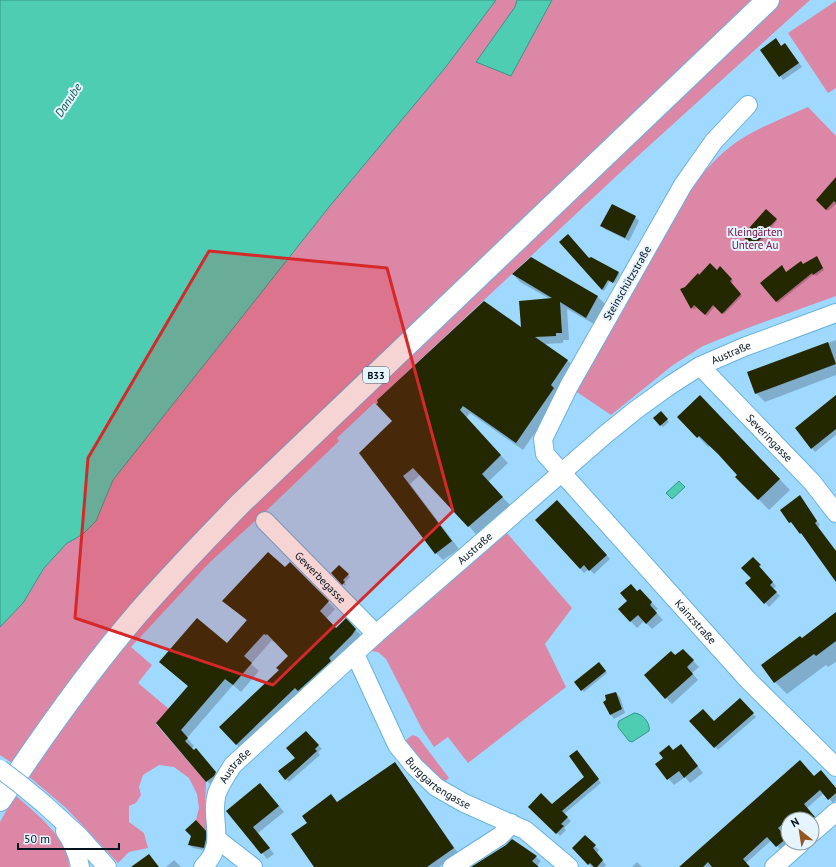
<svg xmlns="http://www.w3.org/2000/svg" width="836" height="867" font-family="'PT Sans',sans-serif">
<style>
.green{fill:#dc87a6}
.water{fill:#4ecdb3;stroke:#379586}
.shadow{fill:#0003}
.building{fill:#232801}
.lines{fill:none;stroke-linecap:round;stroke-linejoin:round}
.minor-casing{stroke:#68b1de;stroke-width:20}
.highway-casing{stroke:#68b1de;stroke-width:24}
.minor{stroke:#fff;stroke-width:18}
.highway{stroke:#fff;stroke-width:22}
.minor-bridge-casing{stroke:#68b1de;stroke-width:20;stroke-linecap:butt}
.minor-bridge{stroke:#fff;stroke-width:18}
.marked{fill:#d62828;fill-opacity:0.2;stroke:#d62828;stroke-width:3;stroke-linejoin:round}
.labels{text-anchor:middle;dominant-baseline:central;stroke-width:4;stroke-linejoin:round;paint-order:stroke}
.shield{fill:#e6f4fe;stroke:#455661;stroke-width:1}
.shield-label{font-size:10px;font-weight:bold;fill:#00121e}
.park-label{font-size:11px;fill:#730a40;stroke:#e6f4fe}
.street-label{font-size:11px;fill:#00121e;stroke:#e6f4fe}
.water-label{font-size:12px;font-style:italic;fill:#0a5548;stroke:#e6f4fe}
</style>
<rect width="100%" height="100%" fill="#a0d9ff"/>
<!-- green -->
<g class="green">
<path d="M 496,0 L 517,0 L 515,7 L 510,76 L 552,0 L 754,0 L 391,349 L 12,763 L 0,755 L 0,627 L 23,603 L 44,568 L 66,544 L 83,534 L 96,521 L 113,480 L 329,207 L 445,68 Z"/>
<path d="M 780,0 L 810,0 L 639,155 L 377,400 L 378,403 L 376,404 L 374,403 L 337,438 L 339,441 L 266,511 L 209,563 L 131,647 L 152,665 L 138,683 L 169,709 L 156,724 L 206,782 L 205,807 L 207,833 L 196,820 L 199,808 L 197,794 L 189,778 L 174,767 L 159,765 L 143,775 L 139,787 L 141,795 L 136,803 L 129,806 L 129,822 L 144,833 L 148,848 L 129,852 L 118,863 L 66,808 L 27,775 L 58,730 L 146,617 L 246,512 Z"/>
<path d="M 836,1 L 836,88 L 828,93 L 788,33 Z"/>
<path d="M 808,107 L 836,136 L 836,296 L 745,329 L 703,346 L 673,365 L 611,415 L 574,390 C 597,353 619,317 639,279 C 664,233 688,180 730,147 C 753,129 782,119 808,107 Z"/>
<path d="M 507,533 L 572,608 L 545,644 L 566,687 L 468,763 L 448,737 L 434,747 L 422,729 L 386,659 L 378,652 L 371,651 Z"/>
<path d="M 413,735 L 418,737 L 449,778 L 441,785 L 403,742 Z"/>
<path d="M 15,795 C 34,812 70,839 69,867 L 0,867 L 0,822 Z"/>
</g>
<!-- water -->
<g class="water">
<path d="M 0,0 L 496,0 L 445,68 L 329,207 L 113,480 L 96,521 L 83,534 L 66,544 L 44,568 L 23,603 L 0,627 Z"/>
<path d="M 517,0 L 552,0 L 511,76 L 476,62 L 515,7 Z"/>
<path d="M 679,481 L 685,487 L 672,499 L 666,493 Z"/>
<path d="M 634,713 C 642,713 651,723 649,731 L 632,742 L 629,741 L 618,727 L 618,724 L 619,721 Z"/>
</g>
<!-- shadow -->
<g class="shadow">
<path d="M 779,43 L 782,47 L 788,48 L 802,67 L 783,80 L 780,76 Z"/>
<path d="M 836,186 L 836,204 L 828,211 L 817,200 Z"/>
<path d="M 766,210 L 777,221 L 769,230 L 771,232 L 756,247 L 743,236 Z"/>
<path d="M 635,217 L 639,221 L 629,241 L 605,229 L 602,225 Z"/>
<path d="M 561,242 L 589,259 L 618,273 L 620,274 L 615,283 L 610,281 L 604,291 Z"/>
<path d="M 531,258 L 598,297 L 605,304 L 594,324 L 567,309 L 569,340 L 563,340 L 563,343 L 544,344 L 568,361 L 575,368 L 561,396 L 523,450 L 470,413 L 466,418 L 508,463 L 488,482 L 510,505 L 476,534 L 421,474 L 410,484 L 459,549 L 443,560 L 436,553 L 360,453 L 522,329 L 550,299 L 520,282 L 513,274 Z"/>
<path d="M 818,259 L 824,270 L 816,276 L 814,274 L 778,303 L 776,301 L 786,273 Z"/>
<path d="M 720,267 L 733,281 L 731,283 L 742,296 L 724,314 L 715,306 L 707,316 L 697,306 L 694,310 L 681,290 L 717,271 Z"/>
<path d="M 836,340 L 836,375 L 765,402 L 756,393 L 748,373 Z"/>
<path d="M 836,397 L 836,435 L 815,452 L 812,448 Z"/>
<path d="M 710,407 L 790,490 L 769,510 L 737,477 L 739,475 L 710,445 L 708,447 L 679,417 Z"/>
<path d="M 661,413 L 669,422 L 663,427 L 654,418 Z"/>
<path d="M 803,500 L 820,525 L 818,527 L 835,550 L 836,549 L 836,582 L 804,537 L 795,525 L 790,522 Z"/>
<path d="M 561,505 L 610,559 L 594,574 L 589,569 L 584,573 L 537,520 Z"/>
<path d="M 753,559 L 776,586 L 773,589 L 780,596 L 769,607 L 747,583 L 752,578 Z"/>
<path d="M 290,564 L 335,609 L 326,619 L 336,629 L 346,620 L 363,637 L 244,752 L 236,744 L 280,670 L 290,656 L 275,640 L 273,642 L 272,640 L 251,664 L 259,671 L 241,692 L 233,685 L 187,738 L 194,746 L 191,749 L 194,752 L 196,750 L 223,780 L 214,789 L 158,723 L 189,687 L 168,669 L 227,645 L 247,621 L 224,601 L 285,569 Z"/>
<path d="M 339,566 L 350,577 L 344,583 L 346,584 L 345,586 L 332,573 Z"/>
<path d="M 646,596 L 658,609 L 655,611 L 663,620 L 652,629 L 644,621 L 637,628 L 619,609 Z"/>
<path d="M 836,613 L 836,662 L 828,667 L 826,665 L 787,694 L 775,682 L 762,666 L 802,639 Z"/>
<path d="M 676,656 L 689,656 L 699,667 L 692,673 L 698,680 L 672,704 L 666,698 Z"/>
<path d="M 599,663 L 607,673 L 584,692 L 576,682 Z"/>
<path d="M 616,693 L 620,697 L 625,713 L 614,719 L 611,715 L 604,702 Z"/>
<path d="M 740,700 L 756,717 L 718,750 L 691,721 L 714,722 Z"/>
<path d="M 306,732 L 322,749 L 318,752 L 320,755 L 289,782 L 286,779 L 296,758 Z"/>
<path d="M 681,745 L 703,773 L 690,783 L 685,777 L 674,785 L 656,764 Z"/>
<path d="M 577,751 L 601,783 L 564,814 L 571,821 L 564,828 L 566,830 L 560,836 L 530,807 L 552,806 L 586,777 Z"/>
<path d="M 399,768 L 458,853 L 439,867 L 316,867 L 338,803 Z"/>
<path d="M 814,777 L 836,789 L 836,800 L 833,803 L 824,793 L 807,808 L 816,819 L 812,822 L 812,819 L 800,819 L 798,817 L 796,819 L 788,819 L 788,826 L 781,832 L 788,840 L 788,843 L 781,850 L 772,840 L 746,863 L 749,867 L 680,867 Z"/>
<path d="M 266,790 L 284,812 L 258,833 L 274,854 L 267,859 L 228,811 Z"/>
<path d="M 196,822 L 209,836 L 207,851 L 193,848 L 189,844 Z"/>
<path d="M 585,836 L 599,850 L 597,853 L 606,865 L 604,867 L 592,867 L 573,848 Z"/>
<path d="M 536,857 L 541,861 L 537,866 L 538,867 L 473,867 Z"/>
<path d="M 174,860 L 181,867 L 166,867 Z"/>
<path d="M 637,862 L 642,867 L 632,867 Z"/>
</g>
<!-- building -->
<g class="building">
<path d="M 776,38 L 781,46 L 785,43 L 799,63 L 779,77 L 760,50 Z"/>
<path d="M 836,177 L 836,203 L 834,201 L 826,210 L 816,200 Z"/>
<path d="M 612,204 L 636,216 L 625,238 L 600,226 Z"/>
<path d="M 766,209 L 777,219 L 768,228 L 770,230 L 753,246 L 742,236 Z"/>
<path d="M 568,234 L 589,258 L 591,257 L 619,272 L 613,283 L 608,280 L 602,290 L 559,242 Z"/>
<path d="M 817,256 L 823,268 L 813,275 L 812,273 L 776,302 L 760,283 L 782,265 L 786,272 L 801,261 L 803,264 Z"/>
<path d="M 531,257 L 598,296 L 586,318 L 560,302 L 562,333 L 556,333 L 556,336 L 535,337 L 568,360 L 551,385 L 554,388 L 516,443 L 463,406 L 460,410 L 501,455 L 482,474 L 503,497 L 468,527 L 413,468 L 403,476 L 452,541 L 435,554 L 359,453 L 392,421 L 376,404 L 378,403 L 377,400 L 484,301 L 521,327 L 519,301 L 552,298 L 512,274 Z"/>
<path d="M 710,263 L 717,270 L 720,266 L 732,279 L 730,281 L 741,294 L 722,314 L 713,305 L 705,315 L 694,305 L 691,309 L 680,289 L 685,287 L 698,273 L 699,275 Z"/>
<path d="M 828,342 L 836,364 L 755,394 L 747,372 Z"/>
<path d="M 700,395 L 780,479 L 758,500 L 735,477 L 737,475 L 718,454 L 699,436 L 697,438 L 677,417 Z"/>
<path d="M 836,395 L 836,429 L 811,449 L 795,428 Z"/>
<path d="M 661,411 L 668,419 L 660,426 L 653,418 Z"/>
<path d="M 800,495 L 817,521 L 815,523 L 836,551 L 836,582 L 801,533 L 800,534 L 791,522 L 789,523 L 780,510 Z"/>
<path d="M 557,500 L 607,555 L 589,571 L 584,565 L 580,569 L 535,520 Z"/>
<path d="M 268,552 L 285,567 L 290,562 L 329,601 L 320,611 L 336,628 L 346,618 L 356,629 L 352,635 L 329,658 L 331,661 L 298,691 L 295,688 L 236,745 L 219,727 L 279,670 L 276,668 L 288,656 L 267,634 L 266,635 L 264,634 L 244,656 L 252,663 L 233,685 L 225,679 L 181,730 L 188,738 L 185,741 L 194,750 L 196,748 L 216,772 L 214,776 L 206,782 L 156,723 L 188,686 L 159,662 L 197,618 L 227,643 L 247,620 L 222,601 Z"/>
<path d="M 753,557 L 761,565 L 759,566 L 773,582 L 770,585 L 777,592 L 764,604 L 745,583 L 751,578 L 741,568 Z"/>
<path d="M 339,565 L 349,574 L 343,580 L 345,582 L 342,585 L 331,573 Z"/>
<path d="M 631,584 L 637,591 L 640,589 L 652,602 L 650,605 L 657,613 L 646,624 L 638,615 L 630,622 L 618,609 L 627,601 L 620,593 Z"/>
<path d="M 836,612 L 836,641 L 816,656 L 814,654 L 774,683 L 761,665 L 800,636 L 802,638 Z"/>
<path d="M 683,649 L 694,660 L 687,667 L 693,674 L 665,699 L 644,675 L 671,651 L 675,655 Z"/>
<path d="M 599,662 L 606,671 L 581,691 L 574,682 Z"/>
<path d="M 616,692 L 622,709 L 610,715 L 603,702 L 606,700 L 605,695 Z"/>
<path d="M 740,698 L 754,713 L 714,748 L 689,721 L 703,709 L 714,721 Z"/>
<path d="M 306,731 L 319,745 L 315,749 L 317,751 L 285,780 L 278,771 L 295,758 L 286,748 Z"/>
<path d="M 681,744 L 698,766 L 684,778 L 679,771 L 667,780 L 655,764 L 663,758 L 659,753 L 669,745 L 673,750 Z"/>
<path d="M 577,750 L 599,779 L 562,811 L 568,817 L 561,824 L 564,826 L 556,834 L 528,807 L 541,793 L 552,804 L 584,777 L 569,756 Z"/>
<path d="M 800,760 L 814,776 L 821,770 L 836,788 L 836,793 L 828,800 L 820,790 L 804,804 L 815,817 L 812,819 L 798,819 L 794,814 L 778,828 L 787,838 L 776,847 L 767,837 L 743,859 L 750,867 L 712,867 L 708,862 L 703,867 L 679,867 Z"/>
<path d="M 395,762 L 454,848 L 427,867 L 314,867 L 291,834 L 307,823 L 302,816 L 331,794 L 337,802 Z"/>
<path d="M 260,783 L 279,806 L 253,827 L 270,848 L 261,854 L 226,811 Z"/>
<path d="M 196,820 L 206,831 L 206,839 L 204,848 L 188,845 L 191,836 L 185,830 Z"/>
<path d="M 585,835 L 596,845 L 593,848 L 603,860 L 597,867 L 594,867 L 590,863 L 588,865 L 572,848 Z"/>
<path d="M 512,839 L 537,856 L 532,861 L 539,867 L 471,867 L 506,845 Z"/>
<path d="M 149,854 L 159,867 L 131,867 Z"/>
</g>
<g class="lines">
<!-- minor casing -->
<g class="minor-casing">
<g id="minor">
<path id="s1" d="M 748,105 L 714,141 L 683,185 L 569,386 L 543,439 L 545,454 L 748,680 L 836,767"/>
<path id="s2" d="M 700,366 L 812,482 L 836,513"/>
<path id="s3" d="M 265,521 L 376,634"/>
<path id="s4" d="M 355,654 L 397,745 L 414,766 L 436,787 L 464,803 L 525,830 L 569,867"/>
<path d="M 44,804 L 80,837 L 107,867"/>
<path d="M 65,831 C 73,843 78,853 80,867"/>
<path d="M 812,833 L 836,812"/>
<path d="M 217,839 L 253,867"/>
<path id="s5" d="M 203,867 C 228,843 209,820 217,793 C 221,783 227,774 233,765 L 376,634 L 606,434 L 637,409 L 669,386 L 700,366 L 744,347 L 836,313"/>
<path d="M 452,867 L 500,836 L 506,830 L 511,823"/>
<path d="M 774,867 L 801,843"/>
</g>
</g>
<!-- highway casing -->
<g class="highway-casing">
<path id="highway" d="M 0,800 C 43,735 88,671 139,612 C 171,575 205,540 239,505 L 768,0"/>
</g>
<!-- minor -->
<use href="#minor" class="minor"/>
<!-- highway -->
<use href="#highway" class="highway"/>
<!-- minor-bridge casing -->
<g class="minor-bridge-casing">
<path id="minor-bridge" d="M 0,769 L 21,785 L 44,804"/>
</g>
<!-- minor-bridge -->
<use href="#minor-bridge" class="minor-bridge"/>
</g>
<!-- marked area -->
<path class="marked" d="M 209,251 L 387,268 L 453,511 L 273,685 L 75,618 L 88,458 Z"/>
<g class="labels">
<!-- shield labels -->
<rect class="shield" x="363" y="367" width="26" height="16" rx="3"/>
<g class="shield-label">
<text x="376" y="375">B33</text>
</g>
<!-- park labels -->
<g class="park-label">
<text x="755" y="232">Kleingärten<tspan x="755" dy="13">Untere Au</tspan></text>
</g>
<!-- street labels -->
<g class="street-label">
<text transform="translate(627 283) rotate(-60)">Steinschützstraße</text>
<text stroke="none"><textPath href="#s5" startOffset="759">Austraße</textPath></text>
<text stroke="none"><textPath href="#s2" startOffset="100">Severingasse</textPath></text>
<text stroke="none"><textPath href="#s5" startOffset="435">Austraße</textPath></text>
<text stroke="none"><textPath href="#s3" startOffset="79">Gewerbegasse</textPath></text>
<text stroke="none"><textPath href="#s1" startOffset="634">Kainzstraße</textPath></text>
<text stroke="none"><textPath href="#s5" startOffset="111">Austraße</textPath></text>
<text stroke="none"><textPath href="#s4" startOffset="157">Burggartengasse</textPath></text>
</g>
<!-- water labels -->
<g class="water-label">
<text transform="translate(68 100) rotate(-56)">Danube</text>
</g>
</g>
<!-- north arrow -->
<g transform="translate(800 831) rotate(330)"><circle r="19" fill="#e6f4fe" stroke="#8a9aa4"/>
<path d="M0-3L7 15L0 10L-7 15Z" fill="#96561f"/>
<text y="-6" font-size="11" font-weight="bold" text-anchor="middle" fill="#00121e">N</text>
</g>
<!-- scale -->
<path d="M18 843v6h101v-6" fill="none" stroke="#00121e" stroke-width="2"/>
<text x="24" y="843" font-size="12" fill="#00121e" stroke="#e6f4fe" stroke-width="3" paint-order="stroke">50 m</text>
</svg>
